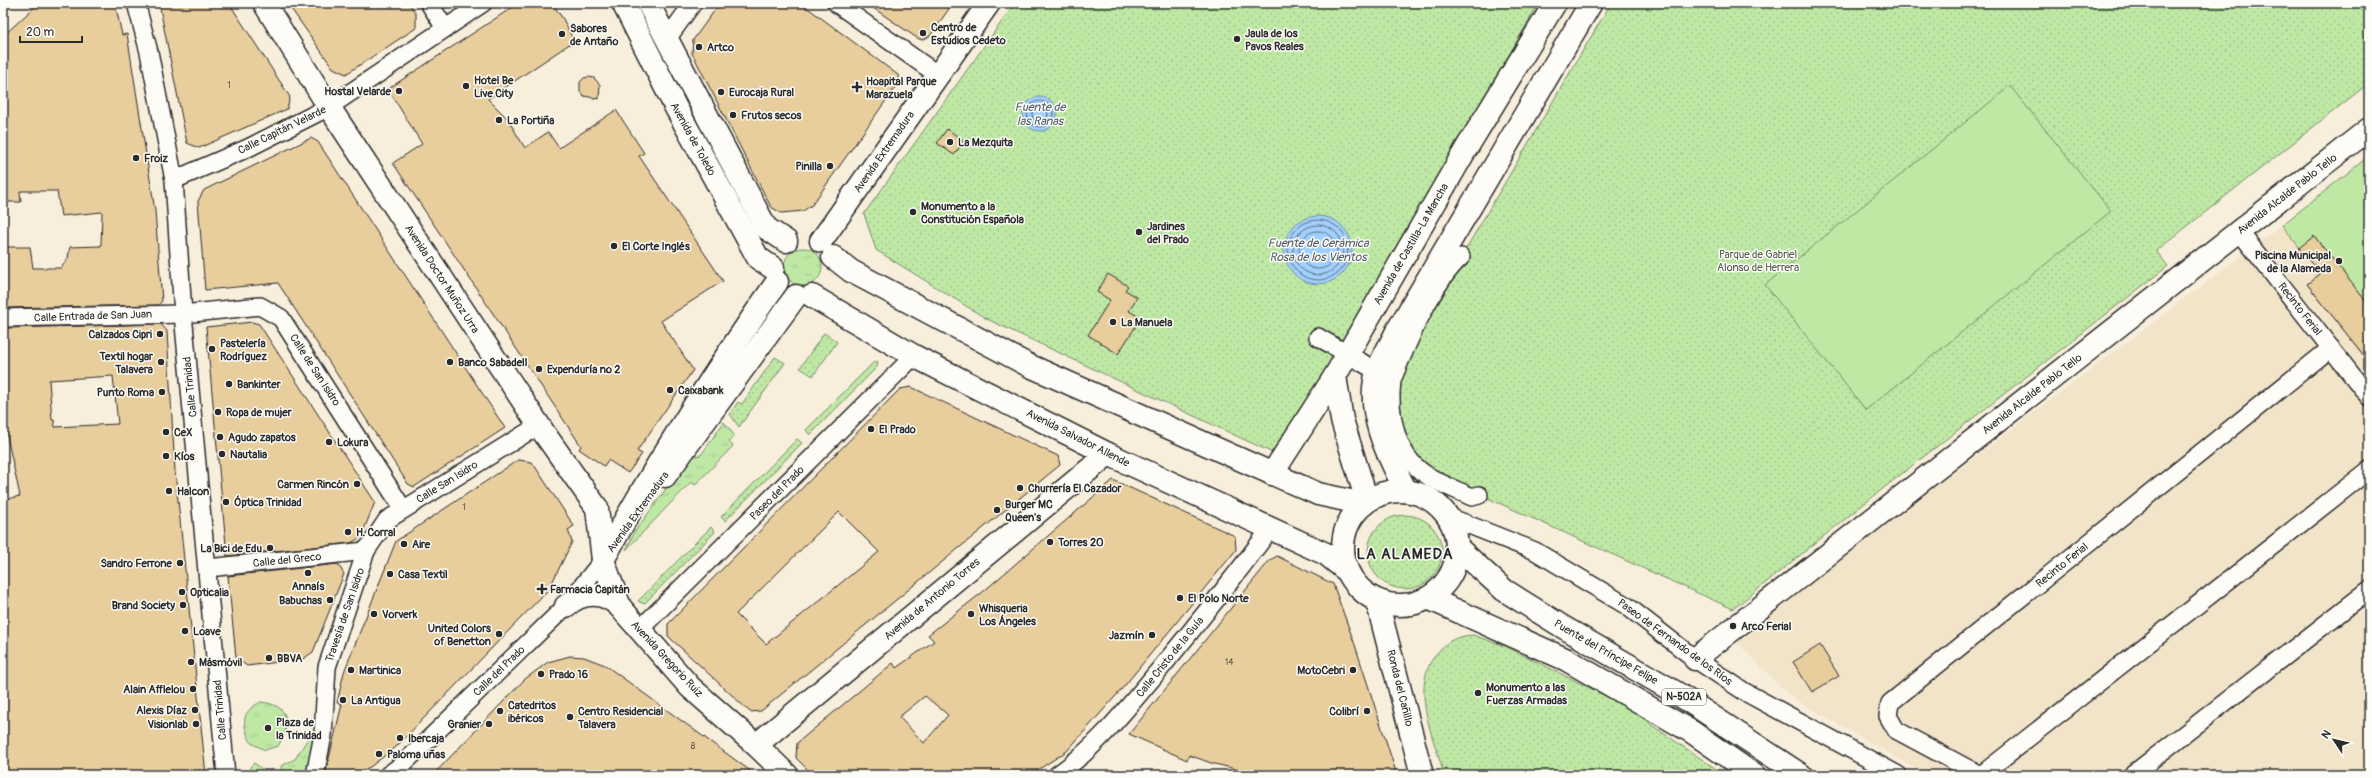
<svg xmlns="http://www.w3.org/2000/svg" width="2372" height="778" font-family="Pangolin,sans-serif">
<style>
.built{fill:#f2e4c9}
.grass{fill:url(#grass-tufts);stroke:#758a68}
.park{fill:url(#park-dots);stroke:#758a68;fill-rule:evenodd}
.pitch{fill:#bfe8a5;stroke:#758a68}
.water{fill:#a2d0fd;stroke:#728ea9}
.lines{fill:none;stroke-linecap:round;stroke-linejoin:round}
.shore{stroke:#5b6d7f;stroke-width:1}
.building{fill:#e8cd9d;stroke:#2b2b2b;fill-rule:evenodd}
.street-casing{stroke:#2b2b2b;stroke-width:20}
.secondary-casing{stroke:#2b2b2b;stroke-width:25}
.primary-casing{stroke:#2b2b2b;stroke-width:25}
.street{stroke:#fdfcf7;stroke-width:17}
.secondary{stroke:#fdfcf7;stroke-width:22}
.primary{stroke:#fdfcf7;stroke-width:22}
.poi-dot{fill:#2b2b2b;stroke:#fdfcf7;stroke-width:1.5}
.labels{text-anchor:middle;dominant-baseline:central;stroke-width:3;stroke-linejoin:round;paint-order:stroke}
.number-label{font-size:9px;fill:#5a5448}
.shield{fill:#fdfcf7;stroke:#6a6a68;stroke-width:1}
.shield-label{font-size:10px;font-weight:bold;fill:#2b2b2b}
.poi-label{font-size:11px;font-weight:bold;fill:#2b2b2b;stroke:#fdfcf7;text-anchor:start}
.street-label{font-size:11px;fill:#2b2b2b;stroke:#fdfcf7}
.park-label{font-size:11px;fill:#505a4a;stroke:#fdfcf7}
.water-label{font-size:12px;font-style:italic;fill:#4f5d6a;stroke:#fdfcf7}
.district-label{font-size:15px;font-weight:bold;letter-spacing:1px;fill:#2b2b2b;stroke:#fdfcf7}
</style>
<defs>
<pattern id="grass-tufts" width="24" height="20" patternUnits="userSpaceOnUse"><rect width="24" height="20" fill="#bfe8a5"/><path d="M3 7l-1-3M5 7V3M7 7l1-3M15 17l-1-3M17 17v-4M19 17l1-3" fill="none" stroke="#a4c78e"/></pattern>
<pattern id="park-dots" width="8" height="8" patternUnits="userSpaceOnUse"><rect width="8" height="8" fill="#bfe8a5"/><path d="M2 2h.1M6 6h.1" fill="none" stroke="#a4c78e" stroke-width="1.8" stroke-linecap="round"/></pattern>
</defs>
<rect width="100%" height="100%" fill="#f7eedc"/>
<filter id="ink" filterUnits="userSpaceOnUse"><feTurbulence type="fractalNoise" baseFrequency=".025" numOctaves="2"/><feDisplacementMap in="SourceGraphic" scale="8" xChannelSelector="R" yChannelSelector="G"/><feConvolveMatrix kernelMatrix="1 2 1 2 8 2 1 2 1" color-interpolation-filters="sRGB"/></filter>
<g filter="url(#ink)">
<!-- built -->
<path class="built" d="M 2282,225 L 2320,274 L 2307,284 L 2369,362 L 2369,775 L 1927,775 L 1791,697 L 1734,639 Z"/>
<!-- grass -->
<g class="grass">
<circle cx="803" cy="267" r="19"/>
<path d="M 724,422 L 734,435 L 729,442 L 733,446 L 695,485 L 691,482 L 626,550 L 634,533 L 689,457 L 701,455 Z"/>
<path d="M 261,702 C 290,705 292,724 278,746 L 265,750 L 251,743 C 242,724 240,712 261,702 Z"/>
<path d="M 309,737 L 314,738 L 306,775 L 282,775 L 281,766 L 295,759 Z"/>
<path d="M 254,763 L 262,769 L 263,775 L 250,775 L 250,767 Z"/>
</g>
<!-- park -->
<g class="park">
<path d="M 1015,3 L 1539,3 L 1339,350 L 1275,454 L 987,319 L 876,250 L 864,214 ZM 1039,97 L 1049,100 L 1045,131 L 1034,130 Z"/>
<path d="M 1611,3 L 2369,3 L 2369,83 L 2156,251 L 2168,266 L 1890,483 L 1733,609 L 1428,471 L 1412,457 L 1397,427 L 1397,380 L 1461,257 Z"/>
<path d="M 824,333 L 837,342 L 813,376 L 800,368 Z"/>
<path d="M 775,357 L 785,363 L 739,427 L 730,414 L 738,402 L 742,404 Z"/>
<path d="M 875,361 L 878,362 L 877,367 L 810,435 L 806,430 Z"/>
<path d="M 797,439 L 802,443 L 725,521 L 721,517 Z"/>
<circle cx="1405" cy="552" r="37"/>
<path d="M 711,527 L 715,532 L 644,604 L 638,601 Z"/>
<path d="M 1473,635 L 1505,646 L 1632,709 L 1645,717 L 1650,724 L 1725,775 L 1444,775 C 1434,738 1409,688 1436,654 C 1447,641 1456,636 1473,635 Z"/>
</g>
<!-- pitch -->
<g class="pitch">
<path d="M 2010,86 L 2111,211 L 1866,410 L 1765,285 Z"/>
<path d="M 2369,156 L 2369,362 L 2307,284 L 2320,274 L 2282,225 Z"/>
</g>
<!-- water -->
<g class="water">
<circle cx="1040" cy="114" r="17"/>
<circle cx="1318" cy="250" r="34"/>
</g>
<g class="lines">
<!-- shore -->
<g class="shore">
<circle cx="1040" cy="114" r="13"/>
<circle cx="1040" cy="114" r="8"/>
<circle cx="1318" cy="250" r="30"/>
<circle cx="1318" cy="250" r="25"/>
<circle cx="1318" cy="250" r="19"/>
</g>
</g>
<!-- building -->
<g class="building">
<path d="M 39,3 L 115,3 L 122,35 L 127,34 L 155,211 L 162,301 L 158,305 L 3,308 L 3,247 L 30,247 L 33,268 L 61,268 L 68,258 L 70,247 L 101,246 L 102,212 L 61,216 L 57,191 L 20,191 L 21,202 L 3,202 L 3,36 Z"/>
<path d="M 159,3 L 229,3 L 290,97 L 287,109 L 199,148 L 187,143 Z"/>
<path d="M 287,3 L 409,3 L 416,14 L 416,28 L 346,74 L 333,68 Z"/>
<path d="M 519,3 L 552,3 L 563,19 L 574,41 L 488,99 L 507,118 L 525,148 L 548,132 L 559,148 L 616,110 L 644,153 L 639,156 L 723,281 L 661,321 L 693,370 L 637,451 L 642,454 L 628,473 L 608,460 L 604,466 L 579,449 L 581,446 L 393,163 L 422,144 L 388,89 Z"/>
<path d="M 720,3 L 801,3 L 898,75 L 899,82 L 812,205 L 803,211 L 781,213 L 771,207 L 692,53 L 693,40 Z"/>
<path d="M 866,3 L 953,3 L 930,36 L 922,40 L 917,38 Z"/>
<path d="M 589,77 L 594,78 L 600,85 L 599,99 L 584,96 L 580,92 L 580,82 L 584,78 Z"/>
<path d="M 947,129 L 964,141 L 954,155 L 937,143 Z"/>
<path d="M 311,138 L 318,142 L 505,428 L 414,487 L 408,484 L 278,283 L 205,290 L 198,201 L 204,190 Z"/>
<path d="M 2314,236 L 2369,305 L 2369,362 L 2307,284 L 2320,274 L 2299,248 Z"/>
<path d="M 1108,274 L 1128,286 L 1125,290 L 1137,297 L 1129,311 L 1141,318 L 1118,354 L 1088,335 L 1110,300 L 1097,292 Z"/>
<path d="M 252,322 L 259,324 L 375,502 L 361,537 L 351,543 L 227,556 L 206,327 Z"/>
<path d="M 161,324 L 167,331 L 175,471 L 206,775 L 3,775 L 3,500 L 20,496 L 5,427 L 3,332 L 8,328 ZM 113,376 L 118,424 L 55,427 L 54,420 L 52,420 L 49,380 Z"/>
<path d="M 911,387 L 1058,456 L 1060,465 L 761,711 L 750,712 L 668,636 L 668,624 L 900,389 ZM 839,512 L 879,552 L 766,644 L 736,614 Z"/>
<path d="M 518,460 L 532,462 L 574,526 L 568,530 L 572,542 L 549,589 L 396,747 L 370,767 L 352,775 L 325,775 L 342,704 L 337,703 L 344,672 L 396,541 Z"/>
<path d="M 1113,480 L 1235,536 L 1236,550 L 1121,690 L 1067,751 L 1030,775 L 813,775 L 796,758 L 797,743 L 893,663 L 896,668 L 934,641 L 928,635 L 984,591 ZM 925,696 L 948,715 L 924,743 L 899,717 Z"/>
<path d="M 1277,556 L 1333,584 L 1355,645 L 1397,775 L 1260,775 L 1211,763 L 1189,755 L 1187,760 L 1129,734 L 1270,560 Z"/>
<path d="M 338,564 L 344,574 L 313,652 L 303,659 L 247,666 L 236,658 L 228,576 Z"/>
<path d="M 1820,645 L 1839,676 L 1812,692 L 1793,662 Z"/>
<path d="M 570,656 L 584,657 L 605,665 L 756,775 L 433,775 L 525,679 L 548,662 Z"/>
</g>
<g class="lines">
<!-- street casing -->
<g class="street-casing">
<g id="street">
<path d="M 136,3 L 149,52 L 174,180 L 183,314 L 226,775"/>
<path d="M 429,3 L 445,28"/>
<path d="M 836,3 L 938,75"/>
<path d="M 667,39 L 693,3"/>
<path d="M 174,180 L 248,148 L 329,107 L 483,3"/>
<path d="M 2239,231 L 2369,397"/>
<path d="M 3,318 L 183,314 L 260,306 L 281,318 L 403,509"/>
<path d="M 1318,337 L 1392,380 C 1407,344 1432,283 1461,257"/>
<path d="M 1392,380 C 1388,413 1395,454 1425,474 C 1439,484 1457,490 1472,497 L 1479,495"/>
<path d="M 1449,517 L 1535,551 L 1627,606 L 1695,659 L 1745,692 L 1898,775"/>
<path d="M 208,568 L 366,551"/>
<path d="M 639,630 L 914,356"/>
<path d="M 315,775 L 323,735 L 327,667 L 366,551 L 387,520 L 539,425"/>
<path d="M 388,775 L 402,765 L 566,606 L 603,560"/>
<path d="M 1057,775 C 1098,746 1128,707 1160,669 C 1198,623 1235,576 1271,528"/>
<path d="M 1980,775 L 1896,730 L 1888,716 L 1890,703 L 2331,348"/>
<path d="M 1981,775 L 2369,470"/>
<path d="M 2132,775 L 2369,590"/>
</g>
</g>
<!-- secondary casing -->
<g class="secondary-casing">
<g id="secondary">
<path d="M 264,3 L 329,107 L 544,433 L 597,508 L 603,560 L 620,607 L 690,687 L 756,745 L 787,775"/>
<path d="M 623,3 L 675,106 L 758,258 L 773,268"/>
<path d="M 648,3 L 766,228 L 786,241"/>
<path d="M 821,241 L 989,3"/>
<path d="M 833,257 L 851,271 L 1028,365 L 1318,494 L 1364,504"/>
<path d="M 812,296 L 914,356 L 1108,454 L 1326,554 L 1347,571"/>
<path d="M 1272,474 L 1335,376"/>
<path d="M 665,476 L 796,296"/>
<path d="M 603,560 C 655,464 714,372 777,282"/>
<path d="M 566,606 C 583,591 604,591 620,607"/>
<path d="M 1695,659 L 2369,129"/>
<path d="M 756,745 L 1108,454"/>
</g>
</g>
<!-- primary casing -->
<g class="primary-casing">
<g id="primary">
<circle cx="1400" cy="548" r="57"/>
<path d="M 1406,491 C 1388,456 1365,411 1377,372 C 1382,358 1391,344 1397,331 L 1591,3"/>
<path d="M 1367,501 L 1342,420 L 1335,376 L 1466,149 L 1555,3"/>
<path d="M 1458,548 L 1504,590 L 1563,627 L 1675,692 L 1801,775"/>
<path d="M 1428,598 L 1565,659 L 1692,732 L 1754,775"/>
<path d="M 1377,601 L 1422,775"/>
</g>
</g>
<!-- street -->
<use href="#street" class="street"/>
<!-- secondary -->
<use href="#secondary" class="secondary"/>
<!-- primary -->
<use href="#primary" class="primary"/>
</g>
</g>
<!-- markers -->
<g class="poi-dot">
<circle cx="923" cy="33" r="4"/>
<circle cx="562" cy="34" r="4"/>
<circle cx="1237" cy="39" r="4"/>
<circle cx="699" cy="47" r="4"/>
<circle cx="466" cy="86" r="4"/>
<path d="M855 81h4v4h4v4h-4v4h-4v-4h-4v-4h4z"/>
<circle cx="399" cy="91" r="4"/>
<circle cx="721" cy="92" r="4"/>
<circle cx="733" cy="115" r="4"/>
<circle cx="499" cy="120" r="4"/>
<circle cx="950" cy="142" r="4"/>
<circle cx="136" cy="158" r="4"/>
<circle cx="830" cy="166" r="4"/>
<circle cx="913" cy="212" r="4"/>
<circle cx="1139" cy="232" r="4"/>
<circle cx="614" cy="246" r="4"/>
<circle cx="2339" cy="261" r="4"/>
<circle cx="1113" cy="322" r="4"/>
<circle cx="160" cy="334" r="4"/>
<circle cx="212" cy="349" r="4"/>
<circle cx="161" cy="362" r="4"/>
<circle cx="450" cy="362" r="4"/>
<circle cx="539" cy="369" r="4"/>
<circle cx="229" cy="384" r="4"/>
<circle cx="670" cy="390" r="4"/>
<circle cx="162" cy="392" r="4"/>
<circle cx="218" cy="412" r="4"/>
<circle cx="871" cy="429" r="4"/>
<circle cx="166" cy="432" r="4"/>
<circle cx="220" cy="437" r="4"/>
<circle cx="329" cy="442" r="4"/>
<circle cx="222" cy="454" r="4"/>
<circle cx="166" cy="456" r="4"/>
<circle cx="357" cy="484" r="4"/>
<circle cx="1020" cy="488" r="4"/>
<circle cx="169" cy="491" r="4"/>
<circle cx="226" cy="502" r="4"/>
<circle cx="997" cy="510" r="4"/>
<circle cx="348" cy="532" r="4"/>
<circle cx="1050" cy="542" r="4"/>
<circle cx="404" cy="544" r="4"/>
<circle cx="270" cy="548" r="4"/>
<circle cx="180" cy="563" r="4"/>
<circle cx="308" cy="573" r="4"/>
<circle cx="390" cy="574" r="4"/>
<path d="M540 583h4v4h4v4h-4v4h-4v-4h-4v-4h4z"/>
<circle cx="182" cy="592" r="4"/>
<circle cx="1180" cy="598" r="4"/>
<circle cx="330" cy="600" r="4"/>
<circle cx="183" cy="605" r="4"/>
<circle cx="374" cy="614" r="4"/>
<circle cx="971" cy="614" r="4"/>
<circle cx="1733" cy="626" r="4"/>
<circle cx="185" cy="631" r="4"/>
<circle cx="499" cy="634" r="4"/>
<circle cx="1152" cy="635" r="4"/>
<circle cx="269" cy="658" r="4"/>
<circle cx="191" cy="662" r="4"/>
<circle cx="351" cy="670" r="4"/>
<circle cx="1353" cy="670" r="4"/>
<circle cx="541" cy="674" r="4"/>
<circle cx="193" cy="689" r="4"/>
<circle cx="1478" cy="693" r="4"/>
<circle cx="343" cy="700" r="4"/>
<circle cx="195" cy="710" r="4"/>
<circle cx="500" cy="711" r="4"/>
<circle cx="1367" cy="711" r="4"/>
<circle cx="570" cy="717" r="4"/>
<circle cx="196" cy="724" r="4"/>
<circle cx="489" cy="724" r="4"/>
<circle cx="268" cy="728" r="4"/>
<circle cx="400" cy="738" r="4"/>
<circle cx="379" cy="754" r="4"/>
</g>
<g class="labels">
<!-- number labels -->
<g class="number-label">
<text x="229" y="85">1</text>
<text x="464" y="507">1</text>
<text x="1229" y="662">14</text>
<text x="693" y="746">8</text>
</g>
<!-- shield labels -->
<rect class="shield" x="1662" y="689" width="44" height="16" rx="3"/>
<g class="shield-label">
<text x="1684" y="697">N-502A</text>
</g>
<!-- poi labels -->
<g class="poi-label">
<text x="931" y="27">Centro de<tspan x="931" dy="13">Estudios Cedeto</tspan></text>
<text x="570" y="28">Sabores<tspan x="570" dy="13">de Antaño</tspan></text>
<text x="1245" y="33">Jaula de los<tspan x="1245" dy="13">Pavos Reales</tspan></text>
<text x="707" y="47">Artco</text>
<text x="474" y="80">Hotel Be<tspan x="474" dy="13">Live City</tspan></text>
<text x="866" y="81">Hoapital Parque<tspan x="866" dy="13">Marazuela</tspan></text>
<text x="391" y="91" text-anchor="end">Hostal Velarde</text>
<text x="729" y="92">Eurocaja Rural</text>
<text x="741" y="115">Frutos secos</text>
<text x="507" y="120">La Portiña</text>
<text x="958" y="142">La Mezquita</text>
<text x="144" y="158">Froiz</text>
<text x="822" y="166" text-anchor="end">Pinilla</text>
<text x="921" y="206">Monumento a la<tspan x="921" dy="13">Constitución Española</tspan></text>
<text x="1147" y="226">Jardines<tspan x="1147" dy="13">del Prado</tspan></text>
<text x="622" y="246">El Corte Inglés</text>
<text x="2331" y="255" text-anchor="end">Piscina Municipal<tspan x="2331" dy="13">de la Alameda</tspan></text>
<text x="1121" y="322">La Manuela</text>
<text x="152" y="334" text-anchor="end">Calzados Cipri</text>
<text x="220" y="343">Pastelería<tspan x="220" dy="13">Rodríguez</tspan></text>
<text x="153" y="356" text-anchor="end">Textil hogar<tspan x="153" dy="13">Talavera</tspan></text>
<text x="458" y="362">Banco Sabadell</text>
<text x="547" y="369">Expenduría nº 2</text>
<text x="237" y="384">Bankinter</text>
<text x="678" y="390">Caixabank</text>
<text x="154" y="392" text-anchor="end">Punto Roma</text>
<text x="226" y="412">Ropa de mujer</text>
<text x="879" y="429">El Prado</text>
<text x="174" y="432">CeX</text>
<text x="228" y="437">Agudo zapatos</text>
<text x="337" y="442">Lokura</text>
<text x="230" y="454">Nautalia</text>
<text x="174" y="456">Kíos</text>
<text x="349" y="484" text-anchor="end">Carmen Rincón</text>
<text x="1028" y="488">Churrería El Cazador</text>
<text x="177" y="491">Halcon</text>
<text x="234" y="502">Óptica Trinidad</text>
<text x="1005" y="504">Burger MC<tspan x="1005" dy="13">Queen's</tspan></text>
<text x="356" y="532">H. Corral</text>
<text x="1058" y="542">Torres 20</text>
<text x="412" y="544">Aire</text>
<text x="262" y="548" text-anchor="end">La Bici de Edu</text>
<text x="172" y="563" text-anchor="end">Sandro Ferrone</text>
<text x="398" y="574">Casa Textil</text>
<text x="308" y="586" text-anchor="middle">Annaís</text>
<text x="550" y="589">Farmacia Capitán</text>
<text x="190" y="592">Opticalia</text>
<text x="1188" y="598">El Polo Norte</text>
<text x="322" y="600" text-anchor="end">Babuchas</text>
<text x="175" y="605" text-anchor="end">Brand Society</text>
<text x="979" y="608">Whisqueria<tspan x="979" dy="13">Los Ángeles</tspan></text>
<text x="382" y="614">Vorverk</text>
<text x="1741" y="626">Arco Ferial</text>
<text x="491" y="628" text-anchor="end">United Colors<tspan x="491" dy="13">of Benetton</tspan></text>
<text x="193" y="631">Loave</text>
<text x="1144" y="635" text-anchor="end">Jazmín</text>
<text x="277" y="658">BBVA</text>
<text x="199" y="662">Másmóvil</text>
<text x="359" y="670">Martinica</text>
<text x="1345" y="670" text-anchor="end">MotoCebri</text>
<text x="549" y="674">Prado 16</text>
<text x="1486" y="687">Monumento a las<tspan x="1486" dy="13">Fuerzas Armadas</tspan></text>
<text x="185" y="689" text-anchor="end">Alain Afflelou</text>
<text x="351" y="700">La Antigua</text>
<text x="508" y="705">Catedritos<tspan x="508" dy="13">ibéricos</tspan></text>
<text x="187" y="710" text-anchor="end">Alexis Díaz</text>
<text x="578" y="711">Centro Residencial<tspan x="578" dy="13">Talavera</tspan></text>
<text x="1359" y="711" text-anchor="end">Colibrí</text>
<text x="276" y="722">Plaza de<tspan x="276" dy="13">la Trinidad</tspan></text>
<text x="188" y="724" text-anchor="end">Visionlab</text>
<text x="481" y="724" text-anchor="end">Granier</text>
<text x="408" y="738">Ibercaja</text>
<text x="387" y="754">Paloma uñas</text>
</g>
<!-- street labels -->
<g class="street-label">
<text transform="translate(282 130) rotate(-26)">Calle Capitán Velarde</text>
<text transform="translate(693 139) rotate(61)">Avenida de Toledo</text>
<text transform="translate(884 152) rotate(-55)">Avenida Extremadura</text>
<text transform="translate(2287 194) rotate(-38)">Avenida Alcalde Pablo Tello</text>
<text transform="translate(1411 244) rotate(-60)">Avenida de Castilla-La Mancha</text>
<text transform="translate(442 279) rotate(57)">Avenida Doctor Muñoz Urra</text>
<text transform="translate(2300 309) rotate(52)">Recinto Ferial</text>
<text transform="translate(93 316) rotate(-2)">Calle Entrada de San Juan</text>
<text transform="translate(315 370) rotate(57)">Calle de San Isidro</text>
<text transform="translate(190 387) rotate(-96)">Calle Trinidad</text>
<text transform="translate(2032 394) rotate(-38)">Avenida Alcalde Pablo Tello</text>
<text transform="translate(1078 438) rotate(27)">Avenida Salvador Allende</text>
<text transform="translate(447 482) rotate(-32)">Calle San Isidro</text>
<text transform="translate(777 493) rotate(-45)">Paseo del Prado</text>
<text transform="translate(638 512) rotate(-54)">Avenida Extremadura</text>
<text transform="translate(287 560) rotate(-6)">Calle del Greco</text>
<text transform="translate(2062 565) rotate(-39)">Recinto Ferial</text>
<text transform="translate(932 599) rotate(-40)">Avenida de Antonio Torres</text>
<text transform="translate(345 615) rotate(-71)">Travesía de San Isidro</text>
<text transform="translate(1675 642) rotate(36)">Paseo de Fernando de los Ríos</text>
<text transform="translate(1606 652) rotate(30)">Puente del Príncipe Felipe</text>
<text transform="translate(1170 657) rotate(-51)">Calle Cristo de la Guía</text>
<text transform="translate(667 659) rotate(47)">Avenida Gregorio Ruiz</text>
<text transform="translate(499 671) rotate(-44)">Calle del Prado</text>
<text transform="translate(1400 688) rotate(76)">Ronda del Cañillo</text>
<text transform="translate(220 710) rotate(-95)">Calle Trinidad</text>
</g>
<!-- park labels -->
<g class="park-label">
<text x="1758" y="254">Parque de Gabriel<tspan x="1758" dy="13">Alonso de Herrera</tspan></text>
</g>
<!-- water labels -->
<g class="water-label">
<text x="1040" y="107">Fuente de<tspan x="1040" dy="14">las Ranas</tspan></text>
<text x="1318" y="243">Fuente de Cerámica<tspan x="1318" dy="14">Rosa de los Vientos</tspan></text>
</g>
<!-- district labels -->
<g class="district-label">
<text x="1405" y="554">LA ALAMEDA</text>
</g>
</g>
<!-- margin -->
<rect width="2372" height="778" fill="none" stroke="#fdfcf7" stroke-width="16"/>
<rect x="8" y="8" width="2356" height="762" fill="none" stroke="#2b2b2b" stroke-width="1.5" filter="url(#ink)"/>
<!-- north arrow -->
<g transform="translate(2334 740) rotate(305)" stroke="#fdfcf7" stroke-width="3" paint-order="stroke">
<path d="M0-3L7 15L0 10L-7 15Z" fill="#2b2b2b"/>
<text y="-6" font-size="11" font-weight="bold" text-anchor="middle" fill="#2b2b2b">N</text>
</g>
<!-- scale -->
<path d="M20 36v6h62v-6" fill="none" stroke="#2b2b2b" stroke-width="2"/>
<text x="26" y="36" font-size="12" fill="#2b2b2b" stroke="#fdfcf7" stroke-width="3" paint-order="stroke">20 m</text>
</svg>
